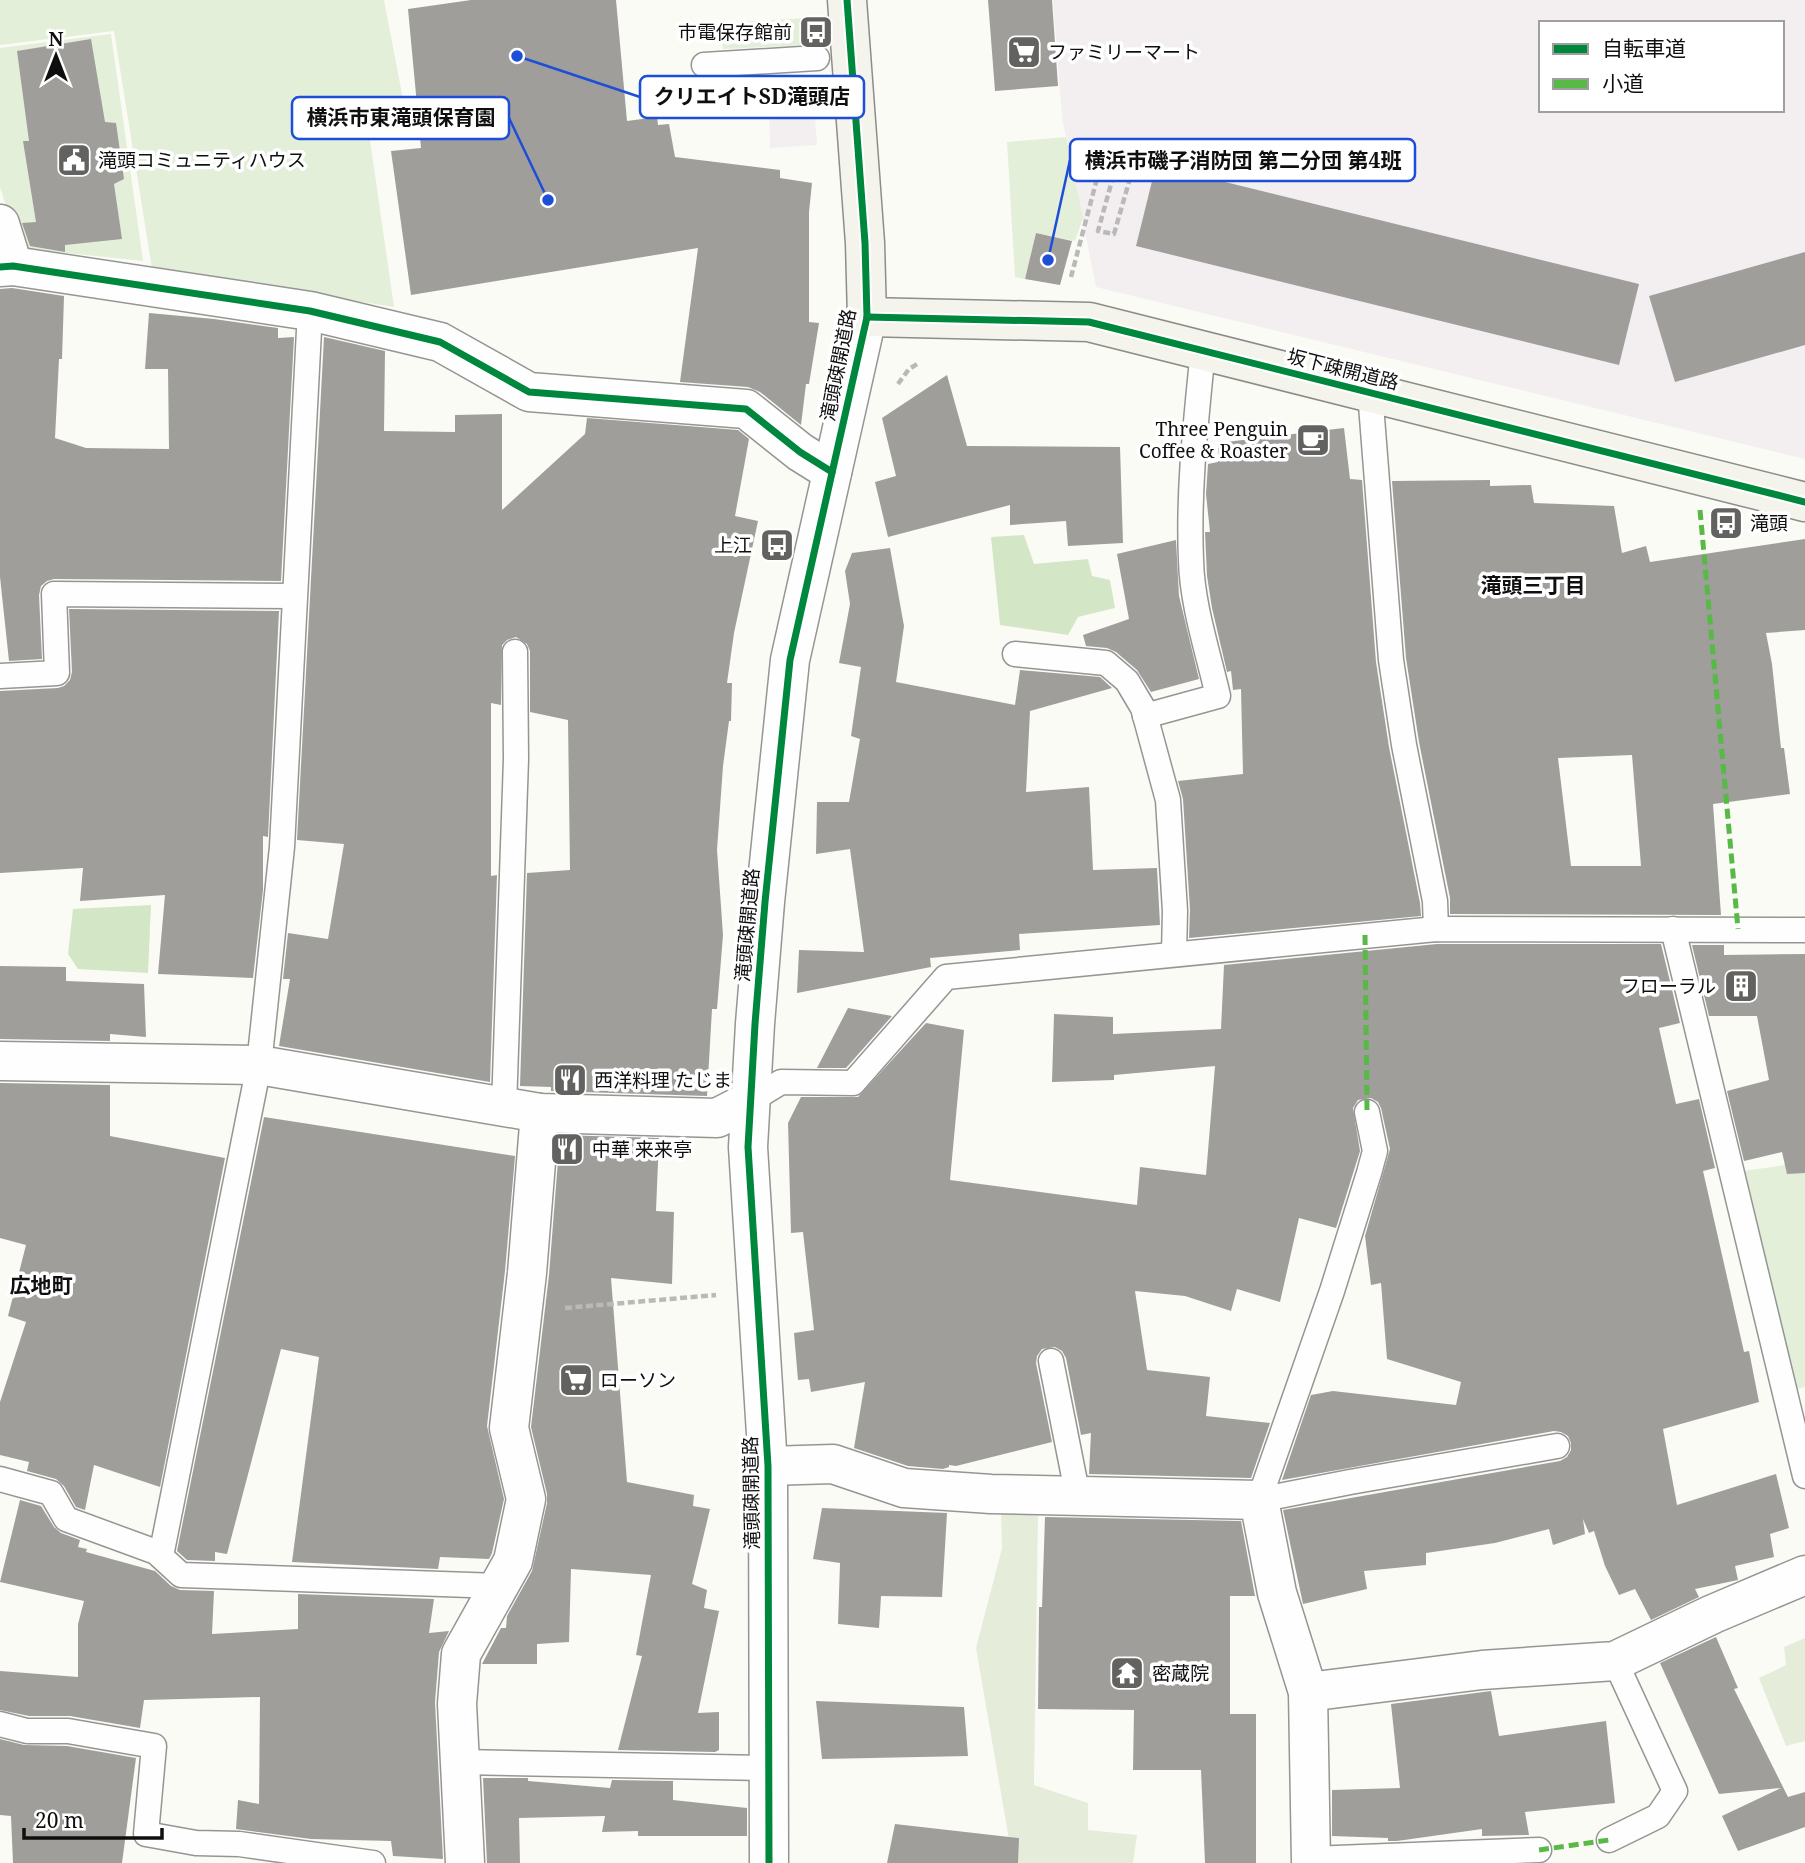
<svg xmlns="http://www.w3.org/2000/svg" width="1805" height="1863" font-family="'Noto Serif','Noto Sans JP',serif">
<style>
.industrial{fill:#f3eff1;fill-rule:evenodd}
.green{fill:#e3efd8}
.forest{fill:#d3e6c6}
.cemetery{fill:#e6ecda}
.building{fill:#9f9e9b;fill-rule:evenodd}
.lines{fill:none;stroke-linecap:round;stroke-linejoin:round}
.lane-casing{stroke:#959593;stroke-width:27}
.street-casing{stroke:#959593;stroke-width:41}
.secondary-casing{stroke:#8c8c8a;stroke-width:41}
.path{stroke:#b9b9b8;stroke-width:4.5;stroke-dasharray:7 3.5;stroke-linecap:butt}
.lane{stroke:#fefefe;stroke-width:24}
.street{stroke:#fefefe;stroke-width:38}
.secondary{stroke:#f4f4ec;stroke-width:38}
.quiet{stroke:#58b947;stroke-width:5;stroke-dasharray:10 5;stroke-linecap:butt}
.cycleway-casing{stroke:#fff;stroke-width:11}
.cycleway{stroke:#00873e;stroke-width:7}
.labels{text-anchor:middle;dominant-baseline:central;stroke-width:7;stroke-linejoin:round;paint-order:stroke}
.poi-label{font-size:19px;fill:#0f0f0f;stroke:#fff;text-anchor:start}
.street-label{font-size:19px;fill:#0f0f0f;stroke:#fff}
.neighbourhood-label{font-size:21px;font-weight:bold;fill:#0f0f0f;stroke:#fff}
.leader{fill:none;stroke:#1d4ed8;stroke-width:2.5}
.callout-dot{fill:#1d4ed8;stroke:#fff;stroke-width:2.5}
.callout{fill:#fff;stroke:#1d4ed8;stroke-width:2.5}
.callout-label{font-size:21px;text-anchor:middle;font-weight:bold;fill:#0f0f0f}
</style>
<rect width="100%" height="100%" fill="#fbfbf6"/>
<!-- industrial -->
<g class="industrial">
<path d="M 1053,0 L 1805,0 L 1805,459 L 1096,287 L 1062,117 ZM 1541,23 L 1782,23 L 1782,110 L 1541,110 Z"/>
<path d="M 812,75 L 817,145 L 770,148 L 768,77 Z"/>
</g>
<!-- green -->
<g class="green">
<path d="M 0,0 L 384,0 L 409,131 L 370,140 L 394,307 L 152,269 L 114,31 L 0,45 Z"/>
<path d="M 806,18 L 808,45 L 723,49 L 721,23 Z"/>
<path d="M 111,34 L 143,261 L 20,248 L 0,187 L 0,48 Z"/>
<path d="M 1066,137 L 1083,218 L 1075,241 L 1036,233 L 1025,279 L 1015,277 L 1007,142 Z"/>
<path d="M 1805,1162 L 1805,1387 L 1793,1390 L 1737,1172 Z"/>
</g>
<!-- forest -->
<g class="forest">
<path d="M 1024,535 L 1034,564 L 1088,559 L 1092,576 L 1110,580 L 1115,608 L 1078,617 L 1068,635 L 1000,625 L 991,537 Z"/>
<path d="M 151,905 L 148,973 L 78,969 L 68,954 L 73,909 Z"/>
</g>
<!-- cemetery -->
<g class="cemetery">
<path d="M 1001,1511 L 1038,1516 L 1034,1785 L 1088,1803 L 1088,1830 L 1137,1835 L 1133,1863 L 1013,1863 L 976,1648 L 1002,1548 Z"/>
<path d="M 1805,1638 L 1805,1741 L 1786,1746 L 1759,1678 L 1786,1665 L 1784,1647 Z"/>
</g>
<!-- building -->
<g class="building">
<path d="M 471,0 L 616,0 L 627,121 L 657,117 L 658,125 L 669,124 L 675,157 L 780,170 L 780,178 L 812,183 L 809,212 L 809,322 L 819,323 L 809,384 L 806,384 L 801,425 L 760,392 L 748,387 L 680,382 L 698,248 L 411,295 L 391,151 L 421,148 L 408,9 Z"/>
<path d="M 988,0 L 1052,0 L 1058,86 L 995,91 Z"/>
<path d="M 91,39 L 105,122 L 116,123 L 124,179 L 114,184 L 122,239 L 65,245 L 65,252 L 30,246 L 22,223 L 36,222 L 23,141 L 29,141 L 17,51 Z"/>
<path d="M 1156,165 L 1639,284 L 1619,365 L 1136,246 Z"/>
<path d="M 1036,233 L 1072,241 L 1060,285 L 1025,279 Z"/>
<path d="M 1805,252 L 1805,345 L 1675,382 L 1649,296 Z"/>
<path d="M 12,288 L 64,296 L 62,359 L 59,359 L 55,438 L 86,448 L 169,449 L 168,369 L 145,369 L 149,313 L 214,319 L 278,328 L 278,338 L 294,337 L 281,581 L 54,579 L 47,581 L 41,586 L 39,595 L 42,659 L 9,661 L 0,577 L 0,289 Z"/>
<path d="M 324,337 L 385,351 L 384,431 L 455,432 L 455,415 L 502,414 L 502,510 L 585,434 L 587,418 L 738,430 L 749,439 L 735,516 L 758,521 L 734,633 L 727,683 L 732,683 L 731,721 L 729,721 L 723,766 L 717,850 L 723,935 L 717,1009 L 712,1009 L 707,1096 L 551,1091 L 551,1087 L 520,1086 L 527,873 L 570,870 L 568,720 L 530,712 L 530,651 L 527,644 L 516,637 L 507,640 L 502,645 L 501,705 L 491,703 L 491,876 L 497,875 L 490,1082 L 279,1046 L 290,979 L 283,979 L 288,933 L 328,939 L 344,844 L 297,840 Z"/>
<path d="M 947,375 L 967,446 L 1120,447 L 1123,543 L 1068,546 L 1066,521 L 1010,525 L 1010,505 L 888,537 L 875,482 L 896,476 L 882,418 Z"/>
<path d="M 1344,428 L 1350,479 L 1362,480 L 1376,662 L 1389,747 L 1420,903 L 1421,916 L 1189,938 L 1190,910 L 1183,799 L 1178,781 L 1243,774 L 1241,689 L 1233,690 L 1231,671 L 1227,672 L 1212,608 L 1207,576 L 1205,532 L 1210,532 L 1206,494 L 1208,464 L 1218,462 L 1218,443 Z"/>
<path d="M 1490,480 L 1490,486 L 1531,485 L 1534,503 L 1614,506 L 1622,553 L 1646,546 L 1650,562 L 1805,539 L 1805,630 L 1766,633 L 1772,664 L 1781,748 L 1784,748 L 1790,794 L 1713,804 L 1721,915 L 1450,914 L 1450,898 L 1419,742 L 1406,658 L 1392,481 ZM 1632,755 L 1641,866 L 1571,866 L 1558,758 Z"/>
<path d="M 1176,540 L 1179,596 L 1199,679 L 1151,692 L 1137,670 L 1116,652 L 1107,648 L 1086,646 L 1083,635 L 1129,619 L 1117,554 Z"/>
<path d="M 890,548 L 904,626 L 896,682 L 1015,705 L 1020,670 L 1100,677 L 1112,688 L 1030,711 L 1026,792 L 1089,787 L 1093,870 L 1157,868 L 1160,925 L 1019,934 L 1020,950 L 930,958 L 931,967 L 797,993 L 799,950 L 864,952 L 850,849 L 816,854 L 817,802 L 849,802 L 860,739 L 851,736 L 861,667 L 839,663 L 850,604 L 845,571 L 852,553 Z"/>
<path d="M 69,609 L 279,611 L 268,837 L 263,836 L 263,890 L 253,978 L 158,974 L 165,895 L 80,901 L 83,868 L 0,873 L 0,691 L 58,688 L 64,686 L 70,680 L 72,672 Z"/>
<path d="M 1437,944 L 1661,944 L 1680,1023 L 1659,1028 L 1676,1104 L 1699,1099 L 1715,1168 L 1703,1171 L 1744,1352 L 1749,1351 L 1759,1402 L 1663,1429 L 1677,1505 L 1776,1474 L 1789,1528 L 1770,1534 L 1774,1557 L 1735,1566 L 1738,1580 L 1695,1589 L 1699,1597 L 1651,1620 L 1635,1589 L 1619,1595 L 1605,1566 L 1594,1531 L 1589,1533 L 1583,1519 L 1585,1534 L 1553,1545 L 1549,1529 L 1495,1543 L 1426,1553 L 1426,1565 L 1364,1571 L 1367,1589 L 1303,1604 L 1283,1510 L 1560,1461 L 1567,1457 L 1571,1450 L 1571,1443 L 1568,1436 L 1561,1432 L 1554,1431 L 1282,1480 L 1311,1395 L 1333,1391 L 1456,1405 L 1461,1382 L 1387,1359 L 1381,1283 L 1371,1285 L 1365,1236 L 1390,1149 L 1381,1108 L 1378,1102 L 1371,1098 L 1358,1100 L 1353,1108 L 1360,1151 L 1336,1228 L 1299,1218 L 1280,1302 L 1237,1289 L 1231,1311 L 1185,1296 L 1135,1291 L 1147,1370 L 1210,1377 L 1206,1416 L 1270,1423 L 1251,1478 L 1089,1474 L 1091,1433 L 1081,1435 L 1066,1358 L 1062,1351 L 1055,1347 L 1042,1349 L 1037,1356 L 1036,1363 L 1052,1442 L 956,1466 L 949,1465 L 949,1467 L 943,1469 L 908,1466 L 854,1448 L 865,1382 L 811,1392 L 809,1379 L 798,1380 L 794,1333 L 814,1330 L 803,1232 L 791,1233 L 788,1123 L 801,1097 L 858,1097 L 926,1023 L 964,1030 L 950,1180 L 1137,1205 L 1140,1167 L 1206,1175 L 1215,1066 L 1114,1075 L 1114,1080 L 1052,1082 L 1054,1014 L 1113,1017 L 1113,1034 L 1221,1029 L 1224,965 Z"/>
<path d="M 1692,945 L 1724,945 L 1724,955 L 1805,954 L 1805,1173 L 1787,1174 L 1782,1152 L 1744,1161 L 1727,1091 L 1769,1080 L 1757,1016 L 1709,1016 Z"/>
<path d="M 0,966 L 66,967 L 66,981 L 144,984 L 146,1037 L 110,1034 L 110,1041 L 0,1039 Z"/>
<path d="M 848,1008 L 892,1016 L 846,1068 L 817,1068 Z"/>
<path d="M 0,1083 L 110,1085 L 110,1136 L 225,1158 L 160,1487 L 94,1465 L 85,1510 L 76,1507 L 64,1486 L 56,1479 L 27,1471 L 29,1462 L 0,1455 L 0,1402 L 26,1322 L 8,1316 L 26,1245 L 0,1238 Z"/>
<path d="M 264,1117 L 515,1156 L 505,1271 L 487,1426 L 504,1499 L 492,1553 L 489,1559 L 440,1557 L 438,1569 L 292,1562 L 319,1357 L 281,1349 L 227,1554 L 215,1552 L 215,1561 L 187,1560 L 177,1551 Z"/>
<path d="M 560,1135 L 659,1138 L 656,1211 L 674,1212 L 672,1284 L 611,1278 L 627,1482 L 694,1495 L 693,1506 L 710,1509 L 692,1584 L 707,1590 L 704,1608 L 719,1611 L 698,1713 L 719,1712 L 719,1750 L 715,1752 L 618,1750 L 642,1656 L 636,1655 L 651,1575 L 571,1569 L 569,1642 L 537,1644 L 537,1664 L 482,1664 L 501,1628 L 506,1628 L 507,1616 L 532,1571 L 547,1503 L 547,1494 L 531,1427 L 549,1275 Z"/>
<path d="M 20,1500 L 41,1506 L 54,1527 L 61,1533 L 80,1540 L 78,1547 L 87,1549 L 86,1552 L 155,1571 L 171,1586 L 180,1590 L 214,1591 L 212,1634 L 298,1629 L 298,1594 L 434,1599 L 429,1633 L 449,1631 L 439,1652 L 435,1702 L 443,1859 L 393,1856 L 391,1841 L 311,1839 L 236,1829 L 238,1800 L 259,1804 L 260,1697 L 144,1700 L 140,1728 L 70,1716 L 29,1716 L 0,1710 L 0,1671 L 78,1677 L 78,1624 L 84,1601 L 0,1582 Z"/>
<path d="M 822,1508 L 947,1513 L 942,1597 L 881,1596 L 879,1628 L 838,1624 L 840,1563 L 813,1559 Z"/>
<path d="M 1045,1517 L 1241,1521 L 1255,1596 L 1230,1596 L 1230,1714 L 1256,1714 L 1256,1863 L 1205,1863 L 1201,1770 L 1133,1770 L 1134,1710 L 1038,1709 L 1039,1607 L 1042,1607 Z"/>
<path d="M 1716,1637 L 1738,1688 L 1734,1689 L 1788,1797 L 1805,1792 L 1805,1827 L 1738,1851 L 1722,1816 L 1781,1788 L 1719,1794 L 1660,1663 Z"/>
<path d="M 1491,1691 L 1499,1736 L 1606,1721 L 1615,1803 L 1525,1812 L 1529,1835 L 1482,1836 L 1482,1829 L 1397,1841 L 1388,1841 L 1388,1838 L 1332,1836 L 1332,1790 L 1400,1788 L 1391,1704 Z"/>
<path d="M 816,1701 L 964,1707 L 968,1756 L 822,1759 Z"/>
<path d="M 0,1739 L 24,1745 L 67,1746 L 136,1758 L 122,1863 L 13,1863 L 11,1816 L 0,1815 Z"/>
<path d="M 483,1778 L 528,1778 L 528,1781 L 610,1788 L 612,1780 L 673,1781 L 673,1800 L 747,1808 L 747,1836 L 638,1836 L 638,1831 L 602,1832 L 605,1816 L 519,1818 L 520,1863 L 487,1863 Z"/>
<path d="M 895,1824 L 1019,1838 L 1018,1863 L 887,1863 Z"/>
</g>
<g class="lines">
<!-- lane casing -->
<g class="lane-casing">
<g id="lane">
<path d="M 704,65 L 817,58"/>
<path d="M 1370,392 L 1391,660 L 1404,745 L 1435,901 L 1436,929"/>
<path d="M 1015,654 L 1106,663 L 1127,681 L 1143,708 L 1168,800 L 1175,911 L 1174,954"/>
<path d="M 0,676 L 57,673 L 54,594 L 294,596"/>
<path d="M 1145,716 L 1218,696 C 1208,652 1192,605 1191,560 C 1188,490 1196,420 1203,350"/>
<path d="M 1673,929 L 1805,1476"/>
<path d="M 750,1101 L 781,1082 L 853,1083 L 946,977 L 1436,929 L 1805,930"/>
<path d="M 504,1107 L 516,759 L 515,652"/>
<path d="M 1051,1361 L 1078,1497"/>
<path d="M 0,1479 L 51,1493 L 66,1519 L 156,1552 L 181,1575 L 499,1586"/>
<path d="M 1259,1500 L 1332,1291 L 1369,1173 L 1375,1151 L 1367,1112"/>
<path d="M 1259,1500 L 1350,1482 L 1557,1446"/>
<path d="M 161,1556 L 259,1065 L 282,847 L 310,311"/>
<path d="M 0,1724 L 27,1731 L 68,1731 L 154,1746 L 146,1834 L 196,1843 L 239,1844 L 373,1863"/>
<path d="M 460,1762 L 769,1768"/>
<path d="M 1609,1840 L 1658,1816 L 1675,1791 L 1615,1661"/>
<path d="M 1311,1859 L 1539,1850"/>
</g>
</g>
<!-- street casing -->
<g class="street-casing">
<g id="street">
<path d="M 0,224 L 13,266"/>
<path d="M 0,267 L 13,266 L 310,311 L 440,342 L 529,392 L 746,409 L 800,452 L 832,472"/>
<path d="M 0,1061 L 259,1065 L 540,1113 L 717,1118 L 750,1101"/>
<path d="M 768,1466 L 833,1464 L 904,1488 L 991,1494 L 1259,1500 L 1277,1593 L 1308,1692 L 1311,1863"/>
<path d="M 1308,1692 L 1482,1670 L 1615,1661 L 1713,1614 L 1805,1575"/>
<path d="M 465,1863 L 457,1704 L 461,1654 L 513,1561 L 526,1499 L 509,1428 L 527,1273 L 540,1113"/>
<path d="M 769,1863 L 768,1466 L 748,1147 L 755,1024 L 765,902 L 790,660 L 867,317"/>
</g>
</g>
<!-- secondary casing -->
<g class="secondary-casing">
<path id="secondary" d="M 847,0 L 865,243 L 867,317 L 1089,322 L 1805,502"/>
</g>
<!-- path -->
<g class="path">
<path d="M 1071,277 L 1103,156 L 1118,159 L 1098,231 L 1114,234 L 1137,154 L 1154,158"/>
<path d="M 898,384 L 909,369 L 919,363"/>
<path d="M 565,1308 L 716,1295"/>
</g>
<!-- lane -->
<use href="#lane" class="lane"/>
<!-- street -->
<use href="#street" class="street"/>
<!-- secondary -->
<use href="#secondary" class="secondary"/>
<!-- quiet -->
<g class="quiet">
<path d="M 1700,510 L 1738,929"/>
<path d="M 1365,935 L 1367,1112"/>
<path d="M 1539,1850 L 1609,1840"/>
</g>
<!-- cycleway casing -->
<g class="cycleway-casing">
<g id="cycleway">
<path d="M 0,267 L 13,266 L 310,311 L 440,342 L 529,392 L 746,409 L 800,452 L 832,472"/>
<path d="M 867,317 L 1089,322 L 1805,502"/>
<path d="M 769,1863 L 768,1466 L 748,1147 L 755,1024 L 765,902 L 790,660 L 867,317 L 865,243 L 847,0"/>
</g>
</g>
<!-- cycleway -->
<use href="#cycleway" class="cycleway"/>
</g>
<!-- icons -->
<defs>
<g id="bus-square" transform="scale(1.75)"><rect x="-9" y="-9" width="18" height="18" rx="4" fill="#626260" stroke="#fff"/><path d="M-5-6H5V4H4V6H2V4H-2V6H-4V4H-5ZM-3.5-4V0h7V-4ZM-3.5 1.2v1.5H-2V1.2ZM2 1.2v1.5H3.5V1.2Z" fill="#fff"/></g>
<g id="supermarket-square" transform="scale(1.75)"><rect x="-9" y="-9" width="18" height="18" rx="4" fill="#626260" stroke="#fff"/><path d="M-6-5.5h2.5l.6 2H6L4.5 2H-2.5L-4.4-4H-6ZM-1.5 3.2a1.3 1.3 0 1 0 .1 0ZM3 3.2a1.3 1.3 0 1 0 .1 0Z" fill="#fff"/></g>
<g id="civic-square" transform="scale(1.75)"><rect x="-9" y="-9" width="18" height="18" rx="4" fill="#626260" stroke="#fff"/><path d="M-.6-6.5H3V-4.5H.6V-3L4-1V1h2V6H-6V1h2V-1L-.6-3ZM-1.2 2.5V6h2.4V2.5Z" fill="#fff"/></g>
<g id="cafe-square" transform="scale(1.75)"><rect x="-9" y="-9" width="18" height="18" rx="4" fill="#626260" stroke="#fff"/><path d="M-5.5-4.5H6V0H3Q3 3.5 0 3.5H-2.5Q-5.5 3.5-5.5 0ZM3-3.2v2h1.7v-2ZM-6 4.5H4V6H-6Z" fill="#fff"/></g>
<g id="building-square" transform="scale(1.75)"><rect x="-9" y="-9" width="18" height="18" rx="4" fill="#626260" stroke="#fff"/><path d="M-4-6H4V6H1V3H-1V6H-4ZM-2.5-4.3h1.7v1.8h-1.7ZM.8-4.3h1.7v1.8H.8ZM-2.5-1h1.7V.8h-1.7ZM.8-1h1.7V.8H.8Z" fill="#fff"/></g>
<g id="restaurant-square" transform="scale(1.75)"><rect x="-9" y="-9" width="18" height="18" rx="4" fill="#626260" stroke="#fff"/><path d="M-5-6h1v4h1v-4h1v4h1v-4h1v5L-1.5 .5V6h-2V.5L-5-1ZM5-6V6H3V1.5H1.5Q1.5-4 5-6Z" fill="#fff"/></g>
<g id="temple-square" transform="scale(1.75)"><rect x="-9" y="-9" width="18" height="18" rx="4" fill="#626260" stroke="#fff"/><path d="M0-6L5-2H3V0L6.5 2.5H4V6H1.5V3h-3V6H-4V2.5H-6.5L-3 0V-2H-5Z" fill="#fff"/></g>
</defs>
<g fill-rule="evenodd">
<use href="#bus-square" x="816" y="32"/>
<use href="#supermarket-square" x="1024" y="52"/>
<use href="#civic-square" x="74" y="160"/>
<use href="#cafe-square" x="1313" y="440"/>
<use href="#bus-square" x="1726" y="523"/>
<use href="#bus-square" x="777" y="545"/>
<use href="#building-square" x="1741" y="986"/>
<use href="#restaurant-square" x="570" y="1080"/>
<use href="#restaurant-square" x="567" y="1149"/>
<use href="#supermarket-square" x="576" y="1380"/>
<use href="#temple-square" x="1127" y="1673"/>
</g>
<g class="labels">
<!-- poi labels -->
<g class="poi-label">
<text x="792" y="32" text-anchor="end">市電保存館前</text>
<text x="1048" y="52">ファミリーマート</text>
<text x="98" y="160">滝頭コミュニティハウス</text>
<text x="1288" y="429" text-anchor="end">Three Penguin<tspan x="1288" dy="22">Coffee &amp; Roaster</tspan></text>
<text x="1750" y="523">滝頭</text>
<text x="752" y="545" text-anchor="end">上江</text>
<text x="1716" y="986" text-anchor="end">フローラル</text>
<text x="594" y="1080">西洋料理 たじま</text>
<text x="592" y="1149">中華 来来亭</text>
<text x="600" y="1380">ローソン</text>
<text x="1152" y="1673">密蔵院</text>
</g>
<!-- street labels -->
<g class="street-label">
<text transform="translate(838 365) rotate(-79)">滝頭疎開道路</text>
<text transform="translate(1343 369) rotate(14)">坂下疎開道路</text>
<text transform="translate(747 925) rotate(-85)">滝頭疎開道路</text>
<text transform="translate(751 1493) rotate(-91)">滝頭疎開道路</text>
</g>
<!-- neighbourhood labels -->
<g class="neighbourhood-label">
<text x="1533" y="585">滝頭三丁目</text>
<text x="41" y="1285">広地町</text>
</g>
</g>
<!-- callouts -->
<path class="leader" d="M517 56L640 97M548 200L509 118M1048 260L1070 160"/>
<g class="callout-dot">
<circle cx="517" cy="56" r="7"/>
<circle cx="548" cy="200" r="7"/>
<circle cx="1048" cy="260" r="7"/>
</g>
<g class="callout">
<rect x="640" y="76" width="224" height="42" rx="7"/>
<rect x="292" y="97" width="217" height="42" rx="7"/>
<rect x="1070" y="139" width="345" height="42" rx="7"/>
</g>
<g class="callout-label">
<text x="752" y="104">クリエイトSD滝頭店</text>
<text x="401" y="125">横浜市東滝頭保育園</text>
<text x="1243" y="168">横浜市磯子消防団 第二分団 第4班</text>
</g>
<!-- legend -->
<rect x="1539" y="21" width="245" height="91" fill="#ffffff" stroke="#9f9f9f" stroke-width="2"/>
<rect x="1553" y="44" width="35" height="10" fill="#00873e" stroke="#9f9f9f" stroke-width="2"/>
<text x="1602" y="56" font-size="21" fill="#0f0f0f">自転車道</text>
<rect x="1553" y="79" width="35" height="10" fill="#58b947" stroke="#9f9f9f" stroke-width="2"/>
<text x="1602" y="91" font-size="21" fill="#0f0f0f">小道</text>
<!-- north arrow -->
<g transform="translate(56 56)" stroke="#ffffff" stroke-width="5" paint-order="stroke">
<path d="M0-5L12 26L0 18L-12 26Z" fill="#0f0f0f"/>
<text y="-10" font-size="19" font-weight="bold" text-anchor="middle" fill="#0f0f0f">N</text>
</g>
<!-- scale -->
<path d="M24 1828v10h138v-10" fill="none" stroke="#0f0f0f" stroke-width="3.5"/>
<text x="35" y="1828" font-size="21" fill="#0f0f0f" stroke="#ffffff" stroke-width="5" paint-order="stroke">20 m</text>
</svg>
